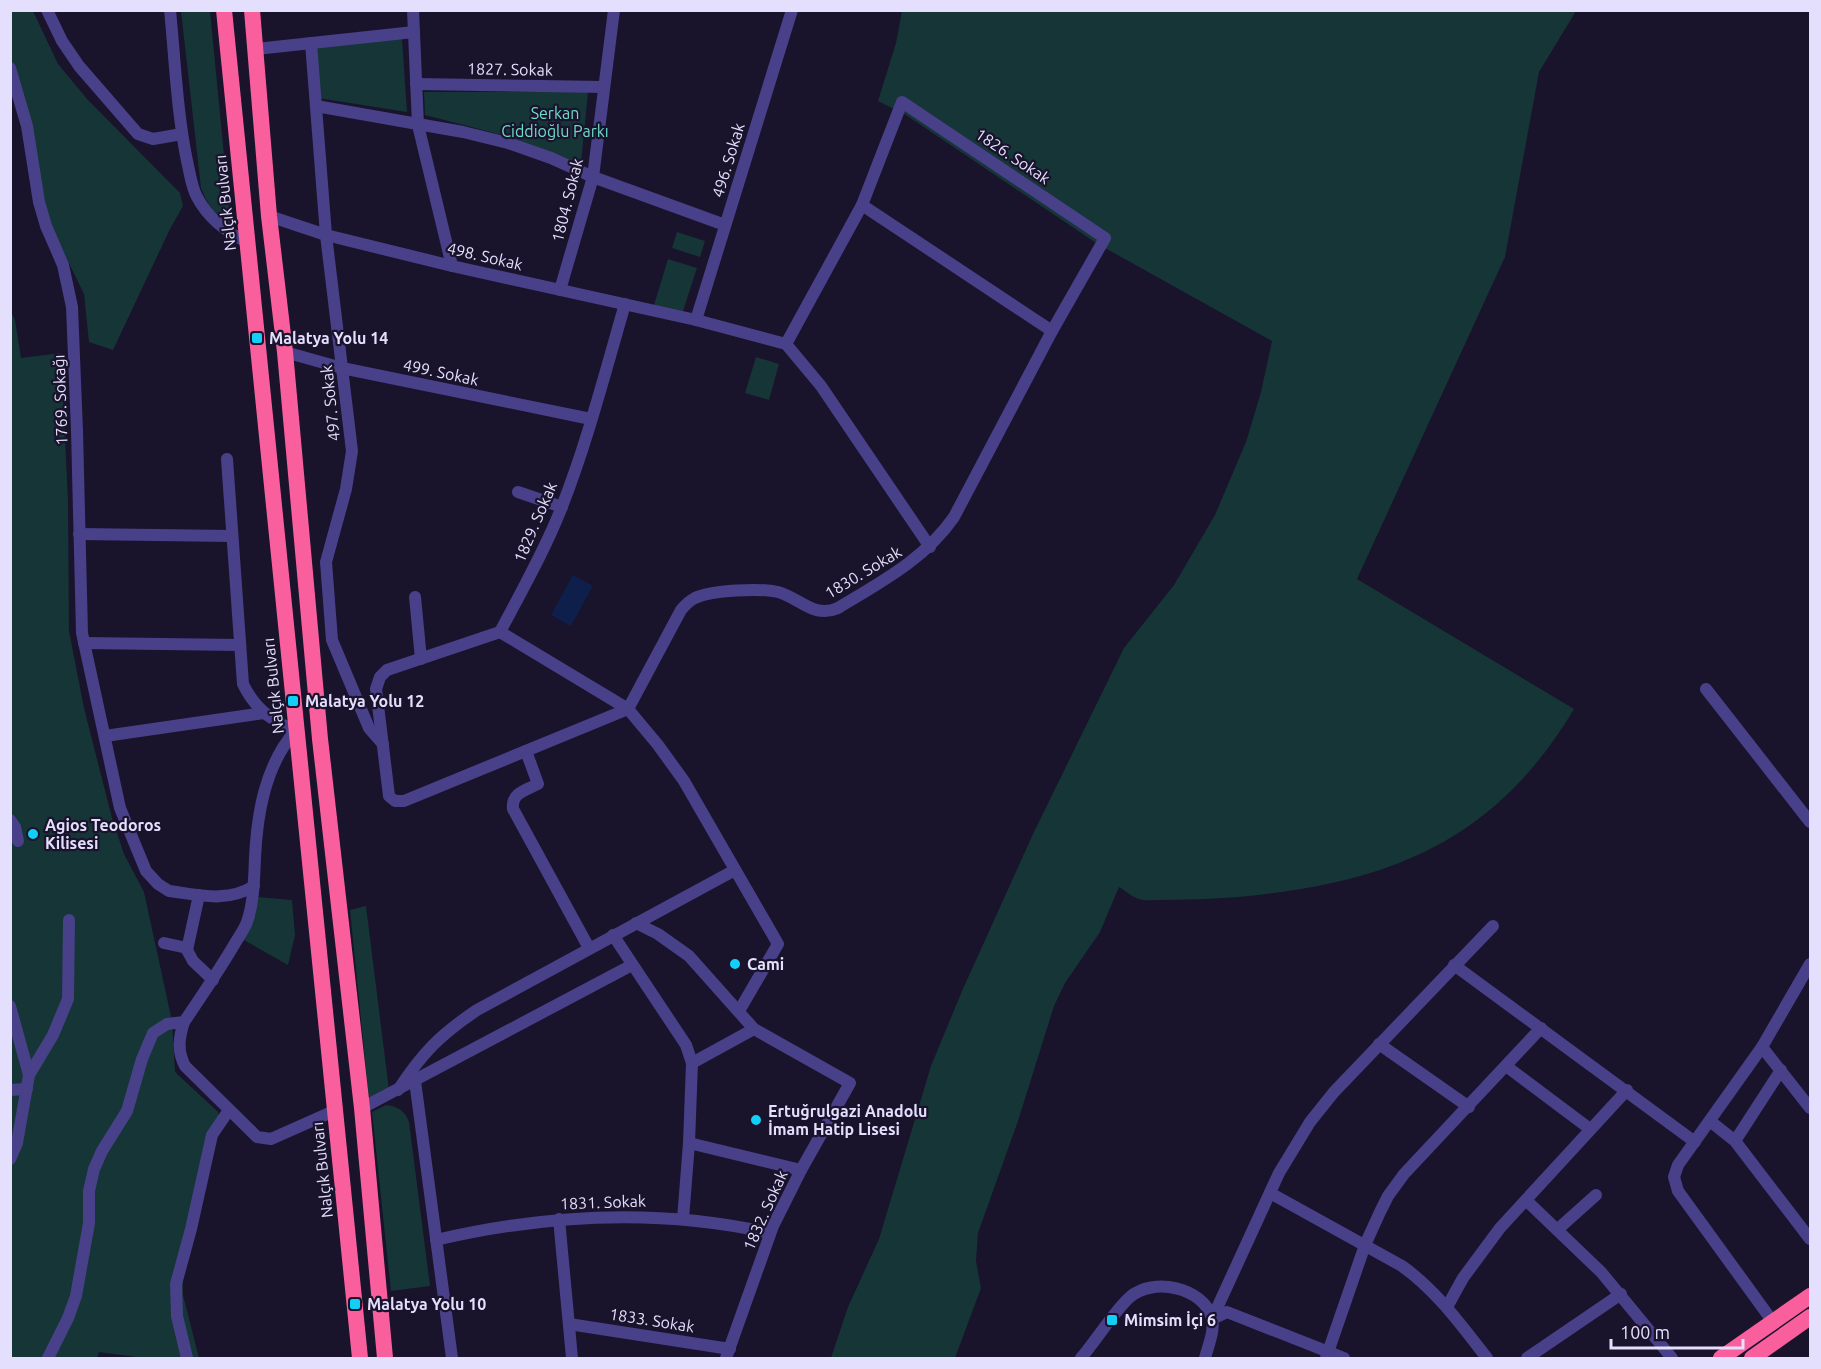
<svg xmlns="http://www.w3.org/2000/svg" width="1821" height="1369" font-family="Ubuntu,sans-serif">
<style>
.green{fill:#163536}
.water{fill:#0e1f4b}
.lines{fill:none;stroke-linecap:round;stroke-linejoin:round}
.minor{stroke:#484089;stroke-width:12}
.highway{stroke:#f95f9d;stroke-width:16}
.poi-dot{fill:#13cef6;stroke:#19132c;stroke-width:2}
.labels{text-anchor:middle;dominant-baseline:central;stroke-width:4.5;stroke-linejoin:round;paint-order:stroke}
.street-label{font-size:16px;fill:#e5dffe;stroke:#19132c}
.park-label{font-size:16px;fill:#6cddca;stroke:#19132c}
.poi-label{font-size:16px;font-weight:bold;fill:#e5dffe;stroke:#19132c;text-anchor:start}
</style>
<rect width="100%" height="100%" fill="#19132c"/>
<!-- green -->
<g class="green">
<path d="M 10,11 L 33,11 L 58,64 L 87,99 L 180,193 L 183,206 L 170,229 L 113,350 L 89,342 L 84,294 L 45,214 L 11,61 Z"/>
<path d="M 181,11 L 210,11 L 231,227 C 217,216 207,205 201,188 Z"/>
<path d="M 902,11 L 1576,11 L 1539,72 L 1505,257 L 1357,579 L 1574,709 C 1494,843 1388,883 1239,897 C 1212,899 1184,900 1157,900 C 1151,900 1144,901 1139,899 C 1132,897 1126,891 1119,887 L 1100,932 L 1065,983 L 1054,1006 L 1018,1121 L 978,1233 L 976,1261 L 981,1288 L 955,1358 L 831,1358 L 848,1307 L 879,1239 L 931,1066 L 962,991 L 1033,834 L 1124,648 L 1174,585 L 1215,515 L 1246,442 L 1261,392 L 1272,341 L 1096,243 L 906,115 L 878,101 L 896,43 Z"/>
<path d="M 402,39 L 407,112 L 318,98 L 317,47 Z"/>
<path d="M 424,92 L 588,92 L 581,164 L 506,136 L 425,115 Z"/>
<path d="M 677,232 L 705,241 L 700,257 L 672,248 Z"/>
<path d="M 668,259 L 697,268 L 682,314 L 654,305 Z"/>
<path d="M 10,310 L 15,320 L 21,358 L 61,353 L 68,501 L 69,631 L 84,708 L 112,818 L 124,854 L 144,892 L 172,1021 L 175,1072 L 218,1112 L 222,1128 L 215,1136 L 183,1280 L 183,1295 L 199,1358 L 144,1358 L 99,1352 L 97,1358 L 11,1358 Z"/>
<path d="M 756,357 L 779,364 L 769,400 L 745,393 Z"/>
<path d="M 258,897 L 292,900 L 295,935 L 288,965 L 244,940 Z"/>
<path d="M 366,906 L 389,1090 L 369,1099 L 350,910 Z"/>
<path d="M 386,1105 C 397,1106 405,1111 409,1122 L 430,1286 L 391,1291 L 372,1112 Z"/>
</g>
<!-- water -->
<path class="water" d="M 573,575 L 593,586 L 571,626 L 551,615 Z"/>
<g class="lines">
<!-- minor -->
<g class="minor">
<path d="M 47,10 L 62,41 L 79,66 L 138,134 L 153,139 L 182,134"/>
<path d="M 170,10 C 175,61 177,112 187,161 C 190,173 191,186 197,197 C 208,218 226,232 247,242"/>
<path d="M 413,10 L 418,125 L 452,266"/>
<path d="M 311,43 L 326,235 L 352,451 L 346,489 L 326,562 L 332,640 L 369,728 L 383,744"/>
<path d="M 256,49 L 414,32"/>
<path d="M 10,68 L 27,126 L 39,202 L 46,226 L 63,265 L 72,307 L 77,431 L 82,633 L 120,808 L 146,871 L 158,884 L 169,891 C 199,895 227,903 254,886"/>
<path d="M 416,84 L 603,87"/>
<path d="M 902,102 L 1105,238 L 1052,331 L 862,205 Z"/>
<path d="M 316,106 L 463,132 L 508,143 L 551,158 L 593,177 L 725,225"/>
<path d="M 269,216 L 326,235 L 452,266 L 696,320 L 786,344 L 821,386 L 930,547"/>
<path d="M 560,290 L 593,177 L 614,10"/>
<path d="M 625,304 C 605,373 587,443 561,509 C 544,552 521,592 500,632 L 387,670 L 380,677 L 376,689 L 389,796 L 395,801 L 404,801 L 628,709 L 681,610 C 685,605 689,601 695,598 C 712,590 760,588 778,592 C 800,598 814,619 838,608 C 881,582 925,559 954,517 L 1052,331"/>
<path d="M 696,320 L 792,10"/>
<path d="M 786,344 L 862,205"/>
<path d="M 285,352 L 342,368 L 591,419"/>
<path d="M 518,492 L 562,507"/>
<path d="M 79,534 L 232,536"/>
<path d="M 415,597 L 421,659"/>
<path d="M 500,632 L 628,709 L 658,745 L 684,781 L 778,944 L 739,1011"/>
<path d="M 84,643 L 240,645"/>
<path d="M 1706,689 L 1810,822"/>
<path d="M 105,736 L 264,713"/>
<path d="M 526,751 L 538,784 C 526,790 511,793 513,809 L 589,948"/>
<path d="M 10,820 L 15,827 L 18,841"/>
<path d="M 199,895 L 187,950 L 193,961 L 213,980"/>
<path d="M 636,923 L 658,934 L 689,956 L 754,1029 L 850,1083 L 801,1170 L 773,1226 L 726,1358"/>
<path d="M 613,935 L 686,1045 L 692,1063 L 689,1143 L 683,1219"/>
<path d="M 164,943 L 187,948"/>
<path d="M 1454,965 L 1695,1142"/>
<path d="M 10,1006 L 29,1075"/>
<path d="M 184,1022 C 179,1037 177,1051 185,1066 L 257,1137 L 271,1139 L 334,1111"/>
<path d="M 1379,1044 L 1469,1107"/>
<path d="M 1762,1047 L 1810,1108"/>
<path d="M 692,1063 L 754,1029"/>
<path d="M 1506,1066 L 1590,1129"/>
<path d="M 415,1081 L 452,1358"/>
<path d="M 10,1090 L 27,1089"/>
<path d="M 398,1090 C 423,1052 440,1035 477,1010 L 735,870"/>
<path d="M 362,1108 L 632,965"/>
<path d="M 1710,1121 L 1735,1141 L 1810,1239"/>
<path d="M 1735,1141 L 1781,1070"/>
<path d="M 689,1143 L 801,1170"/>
<path d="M 10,1159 L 17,1143 L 29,1075 L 53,1035 L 68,999 L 69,920"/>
<path d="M 1270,1193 L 1402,1266 C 1437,1291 1461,1325 1487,1358"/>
<path d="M 1526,1200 L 1601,1272 L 1672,1358"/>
<path d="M 559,1219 L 572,1358"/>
<path d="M 1558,1229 L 1596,1195"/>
<path d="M 436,1240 C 547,1214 659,1208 770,1233"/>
<path d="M 1447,1307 L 1463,1278 L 1500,1228 L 1627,1090"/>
<path d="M 1212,1319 L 1279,1173 L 1310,1122 L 1334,1092 L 1493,926"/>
<path d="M 1212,1319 L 1227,1312 L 1344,1358"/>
<path d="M 1773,1322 L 1678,1191 L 1674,1177 L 1678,1165 L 1762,1047 L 1810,964"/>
<path d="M 569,1324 L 730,1349"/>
<path d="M 48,1358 L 68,1318 L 76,1296 L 89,1223 L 89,1191 L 94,1169 L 102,1151 L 127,1111 L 142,1059 L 153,1033 L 167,1024 L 184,1022 C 201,997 218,972 234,945 C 238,938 244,930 247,922 C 254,902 254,879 255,858 C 257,814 265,765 296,730 C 271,722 254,707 243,684 L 227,459"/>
<path d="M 187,1358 L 177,1316 L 176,1284 L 191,1229 L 212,1135 L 229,1110"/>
<path d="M 1081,1358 C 1095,1342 1115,1310 1130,1297 C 1153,1277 1203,1287 1212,1318 C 1215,1331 1208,1346 1205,1358"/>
<path d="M 1326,1358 L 1365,1245 L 1380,1212 L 1388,1196 L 1404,1174 L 1541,1028"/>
<path d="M 1527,1358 L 1621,1294"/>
</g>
<!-- highway -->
<g class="highway">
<path d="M 224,10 L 360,1358"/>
<path d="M 252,10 L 269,216 L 285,352 L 320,739 L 362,1108 L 385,1358"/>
<path d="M 1721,1358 L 1810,1296"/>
<path d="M 1752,1358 L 1810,1317"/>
</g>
</g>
<!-- markers -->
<g class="poi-dot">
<rect x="251" y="332" width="12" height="12" rx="3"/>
<rect x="287" y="695" width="12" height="12" rx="3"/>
<circle cx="33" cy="834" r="6"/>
<circle cx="735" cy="964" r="6"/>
<circle cx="756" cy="1120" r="6"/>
<rect x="349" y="1298" width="12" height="12" rx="3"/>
<rect x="1106" y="1314" width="12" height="12" rx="3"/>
</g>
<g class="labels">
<!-- street labels -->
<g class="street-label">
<text transform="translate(510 69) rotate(1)">1827. Sokak</text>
<text transform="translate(1013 156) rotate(34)">1826. Sokak</text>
<text transform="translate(728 160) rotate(-73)">496. Sokak</text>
<text transform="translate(567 200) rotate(-76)">1804. Sokak</text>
<text transform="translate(225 203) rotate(-96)">Nalçık Bulvarı</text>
<text transform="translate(485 256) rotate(13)">498. Sokak</text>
<text transform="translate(441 372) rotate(12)">499. Sokak</text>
<text transform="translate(60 400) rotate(-92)">1769. Sokağı</text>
<text transform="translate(330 403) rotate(-96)">497. Sokak</text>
<text transform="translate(535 522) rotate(-67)">1829. Sokak</text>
<text transform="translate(863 572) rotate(-31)">1830. Sokak</text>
<text transform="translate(273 686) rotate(-96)">Nalçık Bulvarı</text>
<text transform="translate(322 1170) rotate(-96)">Nalçık Bulvarı</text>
<text transform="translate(603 1202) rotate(-2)">1831. Sokak</text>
<text transform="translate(765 1210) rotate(-66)">1832. Sokak</text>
<text transform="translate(652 1320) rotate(9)">1833. Sokak</text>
</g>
<!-- park labels -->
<g class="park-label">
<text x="555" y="113">Serkan<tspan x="555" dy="18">Ciddioğlu Parkı</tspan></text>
</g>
<!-- poi labels -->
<g class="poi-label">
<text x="269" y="338">Malatya Yolu 14</text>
<text x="305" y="701">Malatya Yolu 12</text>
<text x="45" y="825">Agios Teodoros<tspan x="45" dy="18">Kilisesi</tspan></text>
<text x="747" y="964">Cami</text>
<text x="768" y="1111">Ertuğrulgazi Anadolu<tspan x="768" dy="18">İmam Hatip Lisesi</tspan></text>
<text x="367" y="1304">Malatya Yolu 10</text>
<text x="1124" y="1320">Mimsim İçi 6</text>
</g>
</g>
<!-- border -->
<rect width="1821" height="1369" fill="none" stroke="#e5dffe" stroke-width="24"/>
<!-- scale -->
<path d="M1611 1339v9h132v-9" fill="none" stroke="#e5dffe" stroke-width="3"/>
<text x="1620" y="1339" font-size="18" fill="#e5dffe" stroke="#19132c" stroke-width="4.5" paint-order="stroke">100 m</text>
</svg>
